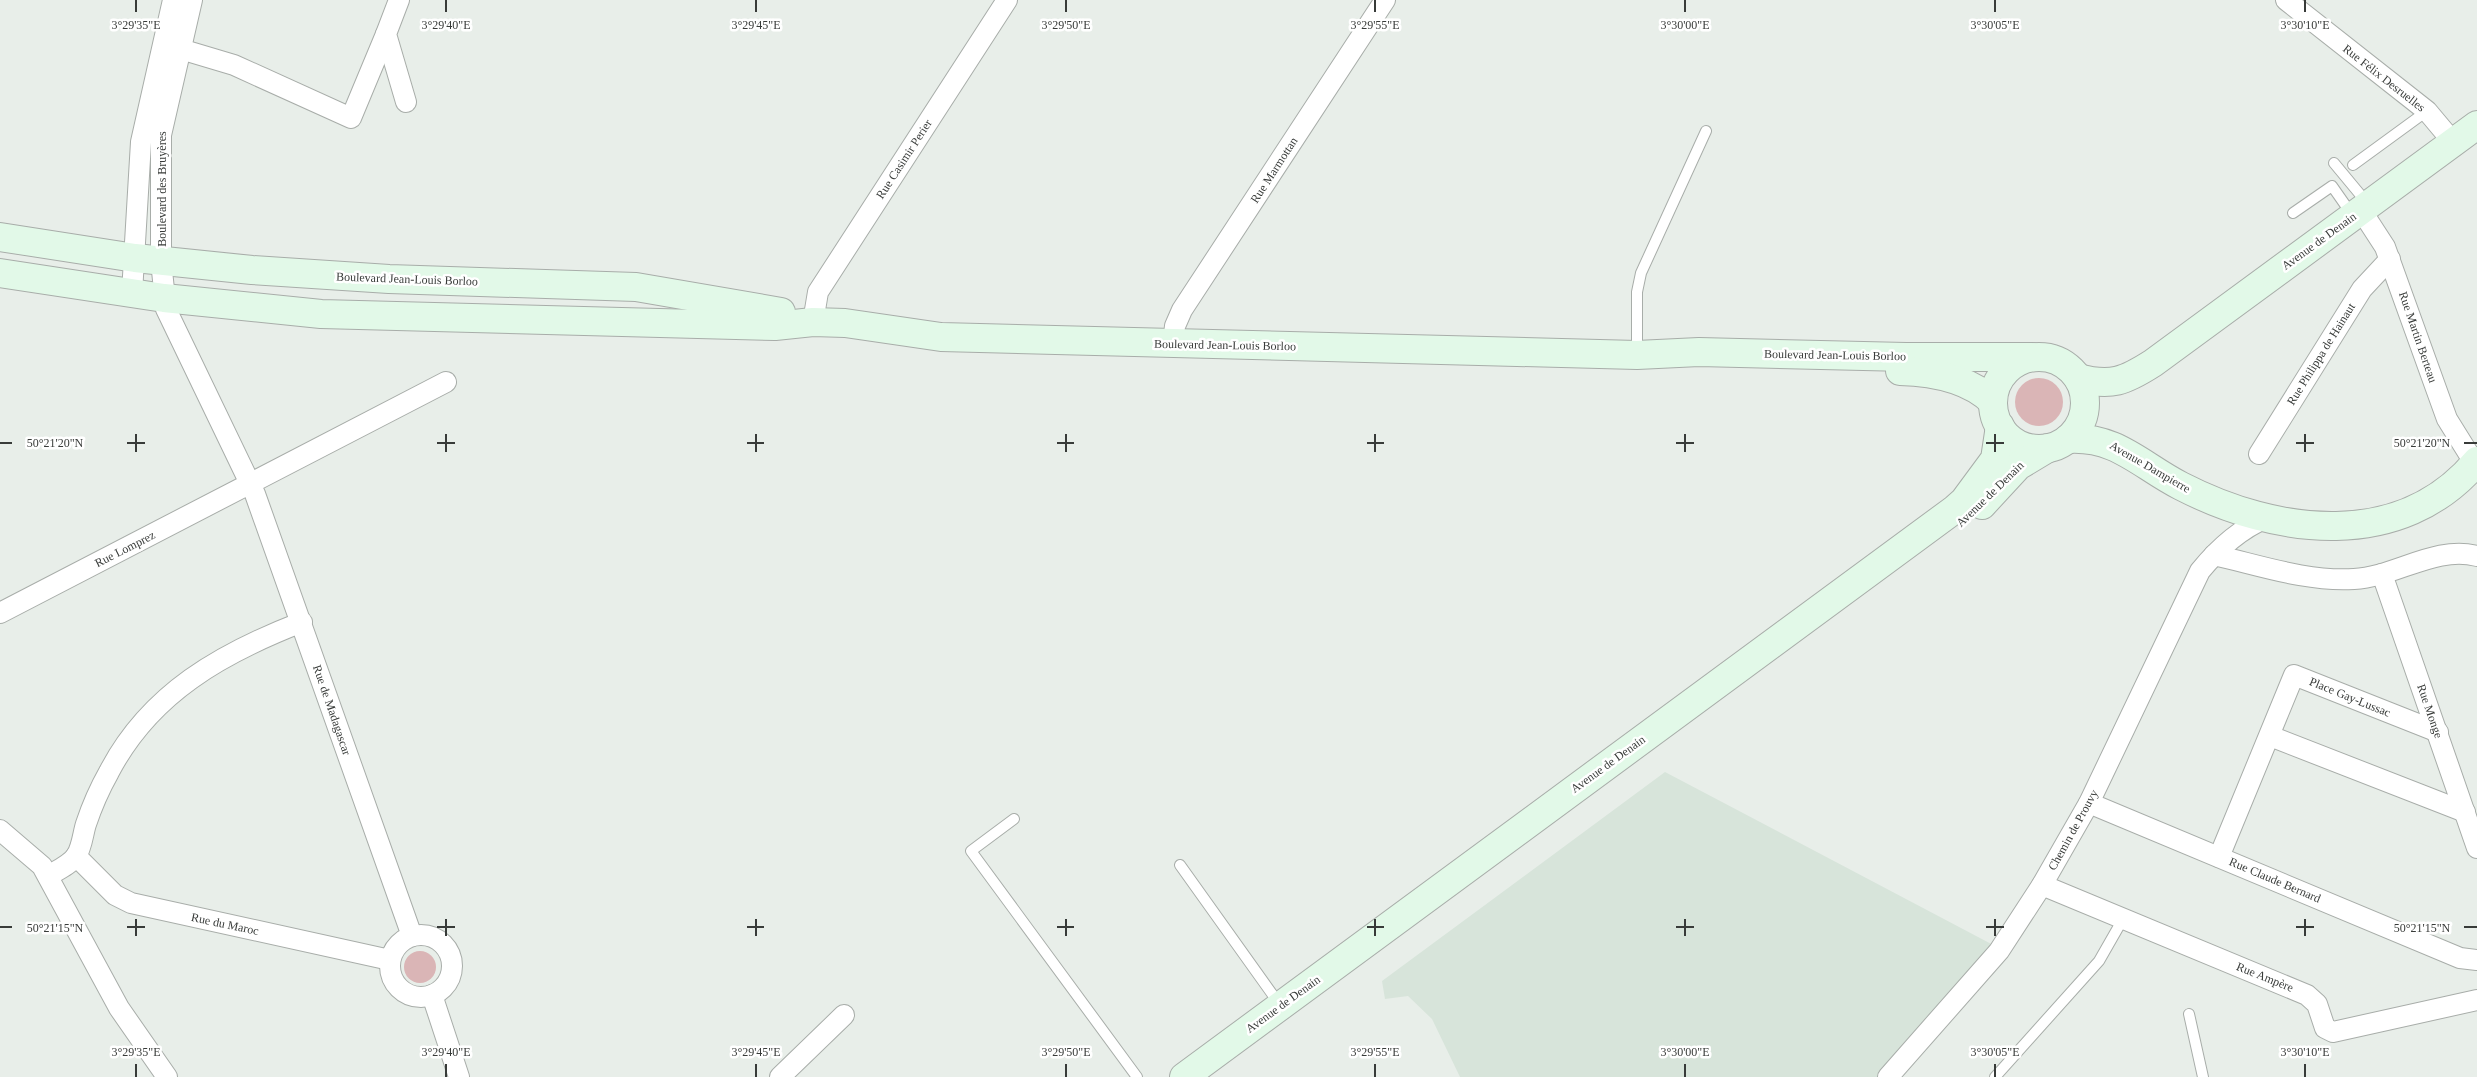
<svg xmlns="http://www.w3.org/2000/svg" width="2477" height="1077" font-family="Georgia,serif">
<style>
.built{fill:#d7e4da}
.green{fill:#dab5b6}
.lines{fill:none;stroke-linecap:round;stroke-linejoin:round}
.lane-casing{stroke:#a8ada9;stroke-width:12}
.street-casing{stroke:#a8ada9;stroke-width:22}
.secondary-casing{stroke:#a8ada9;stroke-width:30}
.lane{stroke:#fff;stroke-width:10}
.street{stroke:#fff;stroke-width:20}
.secondary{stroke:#e2f9e8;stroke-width:28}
.ticks{fill:none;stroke:#383b39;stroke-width:2}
.labels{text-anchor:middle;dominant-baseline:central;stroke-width:5;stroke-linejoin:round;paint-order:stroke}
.street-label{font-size:12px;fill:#383b39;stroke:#fff}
.ticks-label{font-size:12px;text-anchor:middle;fill:#383b39;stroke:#fff;stroke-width:5;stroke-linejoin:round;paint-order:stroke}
</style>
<rect width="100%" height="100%" fill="#e8eee9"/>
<!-- built -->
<path class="built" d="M 1665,772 L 1997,947 L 1881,1077 L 1460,1077 L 1432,1019 L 1408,996 L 1385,999 L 1382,981 Z"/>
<!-- green -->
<g class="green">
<circle cx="2039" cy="402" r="24"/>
<circle cx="420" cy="967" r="16"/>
</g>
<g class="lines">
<!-- lane casing -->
<g class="lane-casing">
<g id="lane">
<path d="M 2334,163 L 2368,204"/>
<path d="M 2353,165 L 2427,111"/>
<path d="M 2293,213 L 2332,186 L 2353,216"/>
<path d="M 1637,355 L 1637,292 L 1641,273 L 1706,131"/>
<path d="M 1014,819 L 971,851 L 1137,1077"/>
<path d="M 1180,865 L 1280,1005"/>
<path d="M 2189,1014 L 2203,1077"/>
<path d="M 1995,1077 L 2099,961 L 2123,919"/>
</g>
</g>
<!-- street casing -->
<g class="street-casing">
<g id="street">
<path d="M 192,0 L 161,135 L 161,261 L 166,309 L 255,494 L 412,936"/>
<path d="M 399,0 L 386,34 L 406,102"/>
<path d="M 2286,0 L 2427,111 L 2453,142"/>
<path d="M 167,45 L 234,65 L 351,118 L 386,34"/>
<path d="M 2361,210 L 2385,247 L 2447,419 L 2475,464"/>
<path d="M 132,293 L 141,142 L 173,0"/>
<path d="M 813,322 L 818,292 L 1007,0"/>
<path d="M 1173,343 L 1175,326 L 1182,310 L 1385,0"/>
<path d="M 2259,454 L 2362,289 L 2390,259"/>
<path d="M 2214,555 C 2259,565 2307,582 2354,579 C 2395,577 2436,545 2477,556"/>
<path d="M 2382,574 L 2477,848"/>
<path d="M 0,613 L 446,382"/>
<path d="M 2270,736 L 2465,812"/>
<path d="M 2089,803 L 2460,958 L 2477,960"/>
<path d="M 0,830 L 42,866 L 119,1008 L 167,1077"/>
<path d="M 76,856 L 115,895 L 131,903 L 390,960"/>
<path d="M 2219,857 L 2294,675 L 2438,732"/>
<path d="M 48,876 C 56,871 71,864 76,856 C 82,848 83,833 86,824 C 92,806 100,788 109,772 C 150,693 222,653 302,622"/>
<path d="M 2042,885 L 2307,995 L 2317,1004 L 2325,1028 L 2333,1032 L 2477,1000"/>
<circle cx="421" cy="966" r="31"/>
<path d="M 432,995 L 459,1077"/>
<path d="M 780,1077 L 844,1015"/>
<path d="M 1888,1077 L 1999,951 L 2042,885 L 2089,803 L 2200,571 C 2218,549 2240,529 2266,518"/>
</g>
</g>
<!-- secondary casing -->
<g class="secondary-casing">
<g id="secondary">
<path d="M 0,237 L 135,258 L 252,270 L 389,279 L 636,287 L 781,312"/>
<path d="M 0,273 L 164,298 L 321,314 L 775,326 L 813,322 L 845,323 L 941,337 L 1637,355 L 1699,352 L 1906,357 L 2032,357"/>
<circle cx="2039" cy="403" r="46"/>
<path d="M 1900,371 C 1932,372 1970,379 1993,402"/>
<path d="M 2078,378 C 2111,387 2125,381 2153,363 L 2477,125"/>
<path d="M 2068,439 C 2117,436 2140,465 2181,486 C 2276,535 2401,552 2477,461"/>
<path d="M 1982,505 L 2018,466 L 2048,448"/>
<path d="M 1184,1077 L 1955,509 L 1964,501 L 1995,459 L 2000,426"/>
</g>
</g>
<!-- lane -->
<use href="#lane" class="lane"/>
<!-- street -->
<use href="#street" class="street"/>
<!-- secondary -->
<use href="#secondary" class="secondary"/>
</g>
<!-- ticks -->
<path class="ticks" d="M 136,0 L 136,12M 446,0 L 446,12M 756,0 L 756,12M 1066,0 L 1066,12M 1375,0 L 1375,12M 1685,0 L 1685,12M 1995,0 L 1995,12M 2305,0 L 2305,12M 136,434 L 136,452M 446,434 L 446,452M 756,434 L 756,452M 1066,434 L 1066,452M 1375,434 L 1375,452M 1685,434 L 1685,452M 1995,434 L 1995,452M 2305,434 L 2305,452M 0,443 L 12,443M 127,443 L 145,443M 437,443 L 455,443M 747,443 L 764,443M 1057,443 L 1074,443M 1367,443 L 1384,443M 1676,443 L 1694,443M 1986,443 L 2004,443M 2296,443 L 2314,443M 2464,443 L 2477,443M 136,919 L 136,936M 446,919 L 446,936M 756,919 L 756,936M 1066,919 L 1066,936M 1375,919 L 1375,936M 1685,919 L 1685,936M 1995,919 L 1995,936M 2305,919 L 2305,936M 0,927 L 12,927M 127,927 L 145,927M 437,927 L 455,927M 747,927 L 764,927M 1057,927 L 1074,927M 1367,927 L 1384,927M 1676,927 L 1694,927M 1986,927 L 2004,927M 2296,927 L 2314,927M 2464,927 L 2477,927M 136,1064 L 136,1077M 446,1064 L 446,1077M 756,1064 L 756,1077M 1066,1064 L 1066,1077M 1375,1064 L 1375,1077M 1685,1064 L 1685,1077M 1995,1064 L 1995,1077M 2305,1064 L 2305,1077"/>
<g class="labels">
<!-- street labels -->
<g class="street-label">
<text transform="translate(2384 78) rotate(38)">Rue Félix Desruelles</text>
<text transform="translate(904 159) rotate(-57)">Rue Casimir Perier</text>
<text transform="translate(1274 170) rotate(-57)">Rue Marmottan</text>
<text transform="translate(162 189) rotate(-90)">Boulevard des Bruyères</text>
<text transform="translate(2319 241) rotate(-36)">Avenue de Denain</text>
<text transform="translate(407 279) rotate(2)">Boulevard Jean-Louis Borloo</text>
<text transform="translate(2418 337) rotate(71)">Rue Martin Berteau</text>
<text transform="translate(1225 345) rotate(1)">Boulevard Jean-Louis Borloo</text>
<text transform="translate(2321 354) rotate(-58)">Rue Philippa de Hainaut</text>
<text transform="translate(1835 355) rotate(1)">Boulevard Jean-Louis Borloo</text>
<text transform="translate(2150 467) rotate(30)">Avenue Dampierre</text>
<text transform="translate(1990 494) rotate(-44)">Avenue de Denain</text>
<text transform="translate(125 549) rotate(-27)">Rue Lomprez</text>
<text transform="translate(2350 697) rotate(22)">Place Gay-Lussac</text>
<text transform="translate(332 710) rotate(71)">Rue de Madagascar</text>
<text transform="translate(2430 711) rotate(71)">Rue Monge</text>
<text transform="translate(1608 764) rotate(-36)">Avenue de Denain</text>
<text transform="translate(2073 830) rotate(-61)">Chemin de Prouvy</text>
<text transform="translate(2275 880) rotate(23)">Rue Claude Bernard</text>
<text transform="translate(225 924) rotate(12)">Rue du Maroc</text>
<text transform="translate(2265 977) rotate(22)">Rue Ampère</text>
<text transform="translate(1283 1004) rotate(-36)">Avenue de Denain</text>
</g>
</g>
<g class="ticks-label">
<text x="136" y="29">3°29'35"E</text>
<text x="446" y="29">3°29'40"E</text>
<text x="756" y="29">3°29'45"E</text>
<text x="1066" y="29">3°29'50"E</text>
<text x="1375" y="29">3°29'55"E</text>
<text x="1685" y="29">3°30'00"E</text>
<text x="1995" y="29">3°30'05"E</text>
<text x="2305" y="29">3°30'10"E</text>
<text x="55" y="447">50°21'20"N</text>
<text x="2422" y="447">50°21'20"N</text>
<text x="55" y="932">50°21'15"N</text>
<text x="2422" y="932">50°21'15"N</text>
<text x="136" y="1056">3°29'35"E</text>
<text x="446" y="1056">3°29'40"E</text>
<text x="756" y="1056">3°29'45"E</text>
<text x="1066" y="1056">3°29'50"E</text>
<text x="1375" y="1056">3°29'55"E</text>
<text x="1685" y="1056">3°30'00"E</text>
<text x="1995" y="1056">3°30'05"E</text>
<text x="2305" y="1056">3°30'10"E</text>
</g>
</svg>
